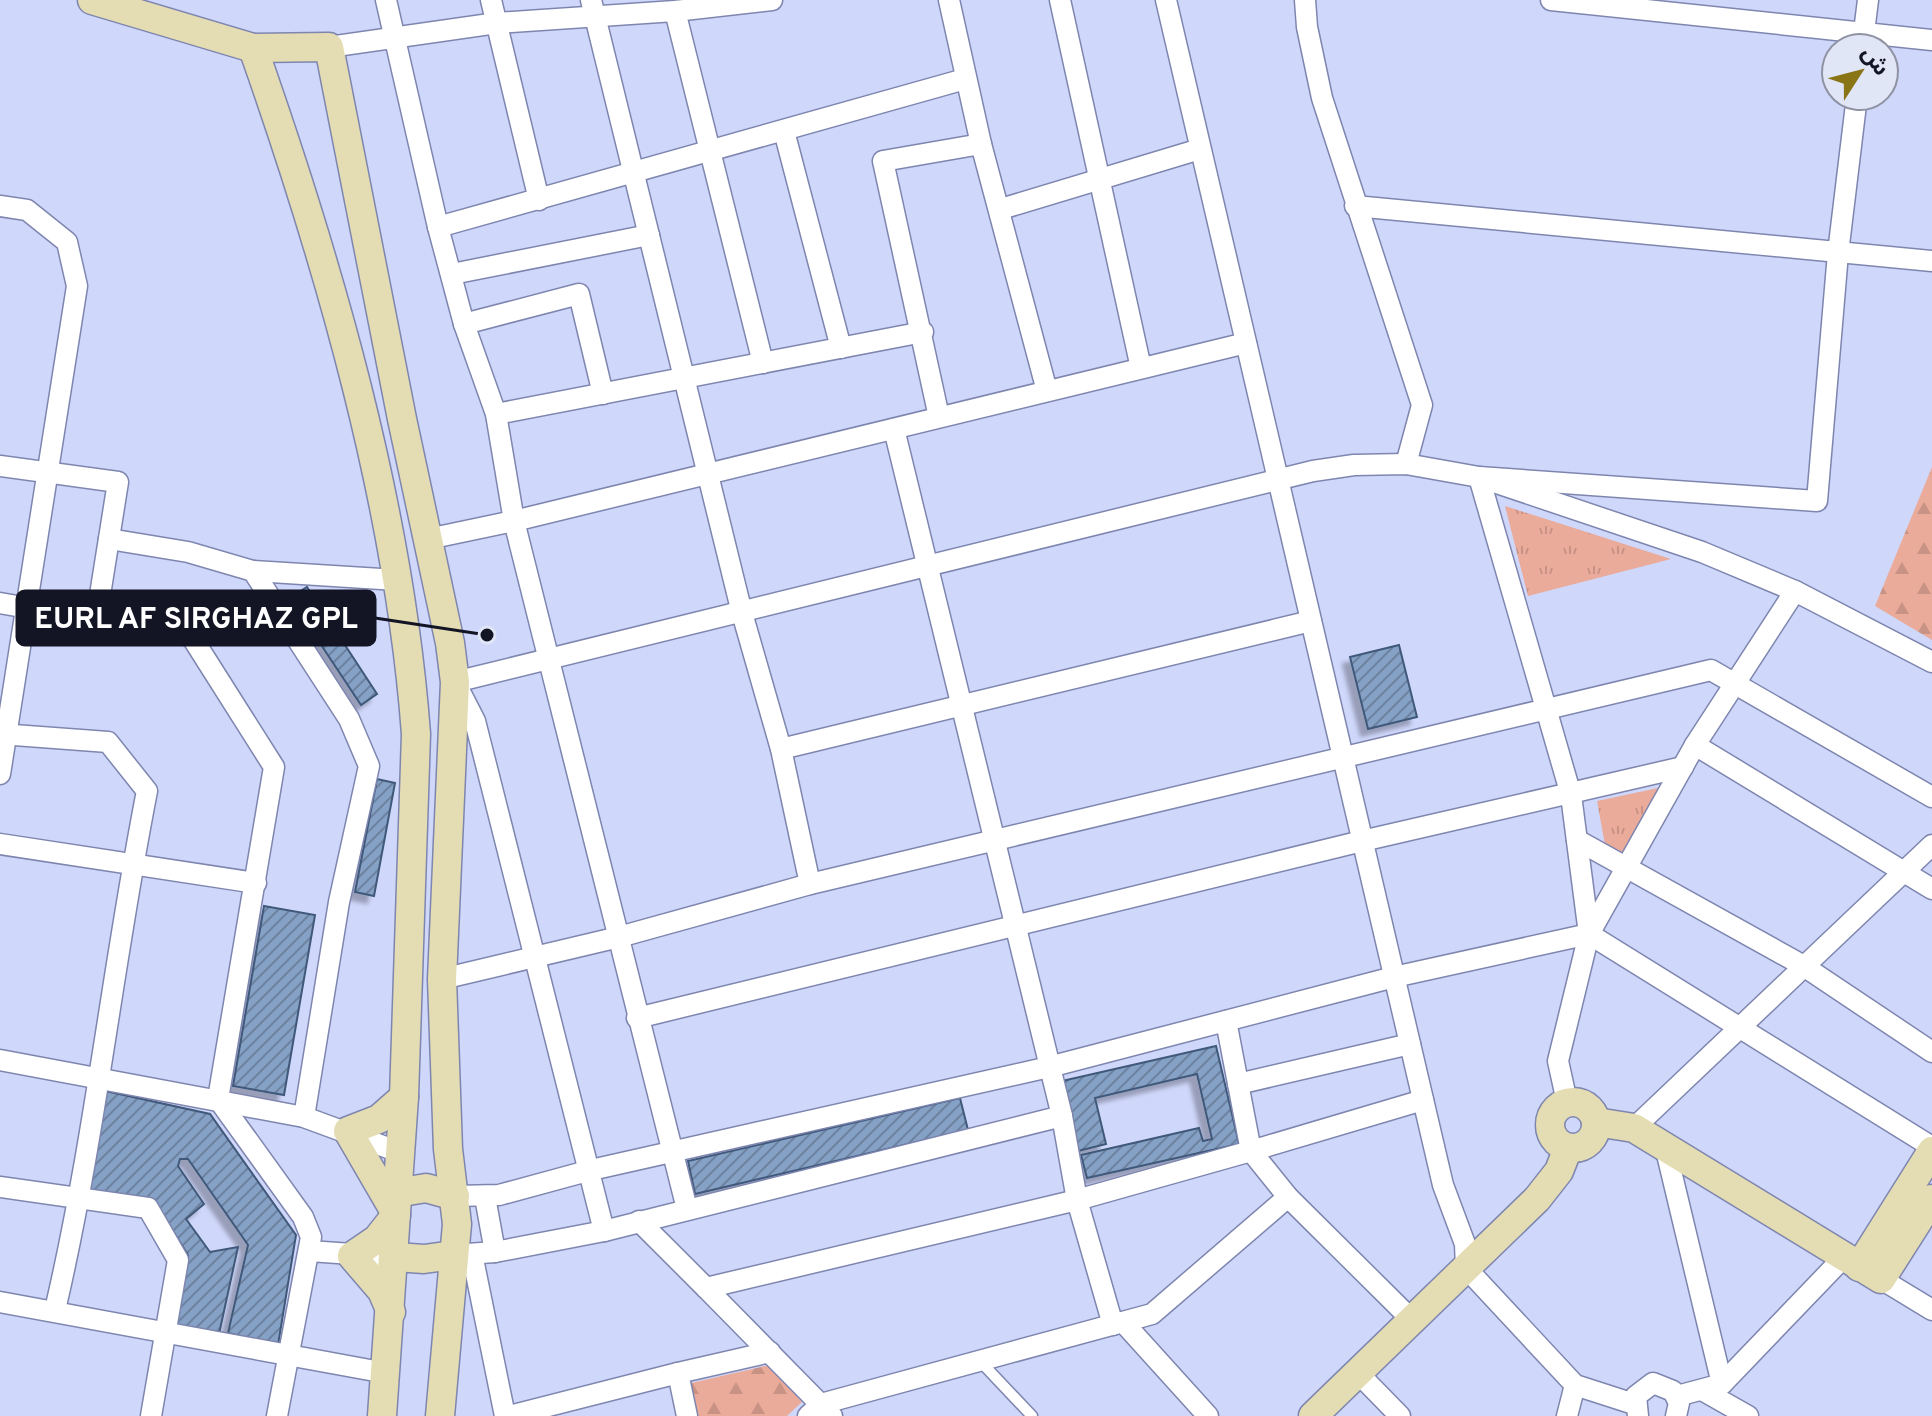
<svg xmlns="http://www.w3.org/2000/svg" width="1932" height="1416" font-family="Overpass,'Noto Sans Arabic',sans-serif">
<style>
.grass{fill:url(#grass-tufts)}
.forest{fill:url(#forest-firs)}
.building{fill:url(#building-hatch);stroke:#40597a;stroke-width:2;filter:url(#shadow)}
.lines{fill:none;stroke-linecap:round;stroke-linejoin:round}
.lane-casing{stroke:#7e86af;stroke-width:13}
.street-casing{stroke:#7e86af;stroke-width:23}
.secondary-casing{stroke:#7e86af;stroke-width:31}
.lane{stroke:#fff;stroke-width:10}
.street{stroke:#fff;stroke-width:20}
.secondary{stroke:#e4dcb2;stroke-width:28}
.leader{fill:none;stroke:#131525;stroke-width:3}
.callout-dot{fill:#131525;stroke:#e1e6f7;stroke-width:3}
.callout{fill:#131525;stroke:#131525;stroke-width:3}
.callout-label{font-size:30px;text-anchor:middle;font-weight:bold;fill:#fff}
</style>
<defs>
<pattern id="grass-tufts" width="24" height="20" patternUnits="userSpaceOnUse" patternTransform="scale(2)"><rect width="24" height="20" fill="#eaab9a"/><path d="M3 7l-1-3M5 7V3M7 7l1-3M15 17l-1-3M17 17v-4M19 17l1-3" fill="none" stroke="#c89285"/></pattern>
<pattern id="forest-firs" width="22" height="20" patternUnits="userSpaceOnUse" patternTransform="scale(2)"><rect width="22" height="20" fill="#eaab9a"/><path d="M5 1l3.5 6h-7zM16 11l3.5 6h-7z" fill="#c89285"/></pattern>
<pattern id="building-hatch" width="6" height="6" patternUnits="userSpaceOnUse" patternTransform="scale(2)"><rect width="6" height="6" fill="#85a1c5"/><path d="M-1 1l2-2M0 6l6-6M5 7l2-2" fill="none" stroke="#6c82a0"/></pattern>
<filter id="shadow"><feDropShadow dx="-7" dy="7" stdDeviation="2" flood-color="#0004"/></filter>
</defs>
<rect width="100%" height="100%" fill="#cfd7fb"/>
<!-- grass -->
<g class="grass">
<path d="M 1505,506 L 1671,559 L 1528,596 Z"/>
<path d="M 1658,788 L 1625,853 L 1605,845 L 1597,801 Z"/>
</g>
<!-- forest -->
<g class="forest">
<path d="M 1932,467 L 1932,640 L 1875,606 Z"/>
<path d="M 769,1365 L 802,1402 L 787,1416 L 696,1416 L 687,1384 Z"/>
</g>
<!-- building -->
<g class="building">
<path d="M 307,587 L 377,694 L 361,705 L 290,598 Z"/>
<path d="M 1399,645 L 1417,717 L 1368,729 L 1350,657 Z"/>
<path d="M 377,779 L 395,783 L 374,896 L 355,892 Z"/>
<path d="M 264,906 L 315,915 L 284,1095 L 233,1086 Z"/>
<path d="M 1216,1046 L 1239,1144 L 1087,1178 L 1081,1155 L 1199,1128 L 1203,1141 L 1212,1139 L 1197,1074 L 1095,1098 L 1106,1144 L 1078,1151 L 1062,1081 Z"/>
<path d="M 101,1090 L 210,1114 L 296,1235 L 278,1345 L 228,1333 L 248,1245 L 188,1159 L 180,1159 L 178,1166 L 204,1204 L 186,1219 L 210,1252 L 238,1247 L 219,1334 L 172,1326 L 188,1255 L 154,1201 L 88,1191 Z"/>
<path d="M 960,1098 L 968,1130 L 695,1194 L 688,1161 Z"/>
</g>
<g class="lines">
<!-- lane casing -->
<g class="lane-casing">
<path id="lane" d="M 980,1361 L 1032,1416"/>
</g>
<!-- street casing -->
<g class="street-casing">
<g id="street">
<path d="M 386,0 L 438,227 L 464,324 L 496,414 L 514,521 L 687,1209"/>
<path d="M 491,0 L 539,200"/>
<path d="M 591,0 L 742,613 L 781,749 L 810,884"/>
<path d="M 949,0 L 981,144"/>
<path d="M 1060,0 L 1141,368"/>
<path d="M 1166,0 L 1443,1185 L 1465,1244 L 1466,1268 L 1575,1385 L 1634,1404"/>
<path d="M 1305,0 L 1307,27 L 1322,98 L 1422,405 L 1406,464"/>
<path d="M 1551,0 L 1932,40"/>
<path d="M 675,11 L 763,363"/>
<path d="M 329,47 L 497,23 L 675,11 L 772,0"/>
<path d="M 1862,48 L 1868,0"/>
<path d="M 784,131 L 841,348"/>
<path d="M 0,206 L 27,210 L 67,242 L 77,286 L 0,774"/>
<path d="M 1355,206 L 1932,261"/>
<path d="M 1001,209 L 1200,149"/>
<path d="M 438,227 L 965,79"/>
<path d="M 452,274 L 649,235"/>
<path d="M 464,324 L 579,294 L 603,394"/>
<path d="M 496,414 L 923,332"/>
<path d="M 939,417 L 883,161 L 981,144 L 1047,391"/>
<path d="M 894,429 L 1062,1116 L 1077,1200 L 1113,1325"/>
<path d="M 0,466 L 118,482 L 96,620"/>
<path d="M 109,539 L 188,552 L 253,571 L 349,719 L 369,766 L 339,902 L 304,1117"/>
<path d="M 428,539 L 514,521 L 1246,343"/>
<path d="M 253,571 L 397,580"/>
<path d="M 0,603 L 191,636 L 274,767 L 218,1099 L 303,1217 L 311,1237 L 277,1416"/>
<path d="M 0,734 L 108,742 L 147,791 C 113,963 95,1139 55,1310"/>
<path d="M 1695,745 L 1795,591"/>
<path d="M 781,749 L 1311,621"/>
<path d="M 1577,840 L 1802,965 L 1932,1052"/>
<path d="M 0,844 L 256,883"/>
<path d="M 1589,934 L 1571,795 L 1479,477 L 1817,501 L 1838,253 L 1857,96"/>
<path d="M 1589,934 L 1695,745 L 1932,889"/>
<path d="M 1589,934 L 1932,1147"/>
<path d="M 442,979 L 619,937 L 810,884 L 1711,670 L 1932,797"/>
<path d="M 637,1018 L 1362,841 L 1683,767"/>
<path d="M 1226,1021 L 1251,1151 L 1423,1100"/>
<path d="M 0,1060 L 304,1117 L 399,1152"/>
<path d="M 1238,1084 L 1410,1044"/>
<path d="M 1634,1128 L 1932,845"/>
<path d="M 1665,1146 L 1722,1384 L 1677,1396"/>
<path d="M 0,1187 L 148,1208 L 178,1260 L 151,1416"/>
<path d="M 455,1196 L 499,1195 L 591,1170 L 1049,1067 L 1394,977 L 1589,934 L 1558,1061 L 1567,1102"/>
<path d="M 485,1197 L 495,1252"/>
<path d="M 639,1221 L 706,1288"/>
<path d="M 604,1231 L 475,721 L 455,682 L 1313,471 L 1354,465 L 1406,464 L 1479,477 L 1702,552 L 1795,591 L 1932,662"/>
<path d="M 309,1251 L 395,1257"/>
<path d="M 472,1254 L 505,1416"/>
<path d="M 453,1255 L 495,1252 L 604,1231 L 1062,1116"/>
<path d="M 1881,1279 L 1932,1310"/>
<path d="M 0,1302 L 386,1373"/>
<path d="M 1123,1322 L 1208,1416"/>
<path d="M 1358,1373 L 1400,1416"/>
<path d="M 1722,1384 L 1843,1258"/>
<path d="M 1702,1390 L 1748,1416"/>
<path d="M 509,1416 L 678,1373"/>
<path d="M 687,1416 L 678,1373 L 770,1352"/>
<path d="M 808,1416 L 821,1404 L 1152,1314 L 1288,1197"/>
<path d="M 832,1416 L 706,1288 L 1077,1200 L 1251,1151 L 1288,1197 L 1412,1320"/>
<path d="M 1567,1416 L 1575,1385"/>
<path d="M 1638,1416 L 1636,1396 L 1653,1383 L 1673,1391 L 1679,1403 L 1676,1416"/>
</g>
</g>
<!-- secondary casing -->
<g class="secondary-casing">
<g id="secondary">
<path d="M 92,0 L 253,48 L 329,47 L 402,419 L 450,643 L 455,682 L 442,979 L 448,1149 L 457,1224 L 440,1416"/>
<path d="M 253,48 C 329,264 399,505 416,734 L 404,1097 L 382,1416"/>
<circle cx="1573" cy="1125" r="23"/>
<path d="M 1596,1122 L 1634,1128 L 1881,1279 L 1932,1199"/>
<path d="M 396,1193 L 426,1188 L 455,1196"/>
<path d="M 395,1212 L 348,1131 L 379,1119 L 404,1097"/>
<path d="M 395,1257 L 424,1259 L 453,1255"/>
<path d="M 1859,1267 L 1932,1151"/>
<path d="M 391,1312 L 382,1291 L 352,1256 L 377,1239 L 396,1215"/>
<path d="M 1313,1416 L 1537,1199 L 1559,1171 L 1568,1148"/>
</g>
</g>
<!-- lane -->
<use href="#lane" class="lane"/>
<!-- street -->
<use href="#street" class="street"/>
<!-- secondary -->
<use href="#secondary" class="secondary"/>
</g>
<!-- callouts -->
<path class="leader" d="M487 635L375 618"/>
<circle class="callout-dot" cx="487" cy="635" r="8"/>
<rect class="callout" x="17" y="591" width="358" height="54" rx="8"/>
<g class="callout-label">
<text x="196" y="628">EURL AF SIRGHAZ GPL</text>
</g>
<!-- north arrow -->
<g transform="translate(1860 72) rotate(54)"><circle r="38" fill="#e1e6f7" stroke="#8f92a3" stroke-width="2"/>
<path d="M0-6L14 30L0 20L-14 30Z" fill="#897416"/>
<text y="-12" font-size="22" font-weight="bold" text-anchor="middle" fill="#131525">ش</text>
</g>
</svg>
